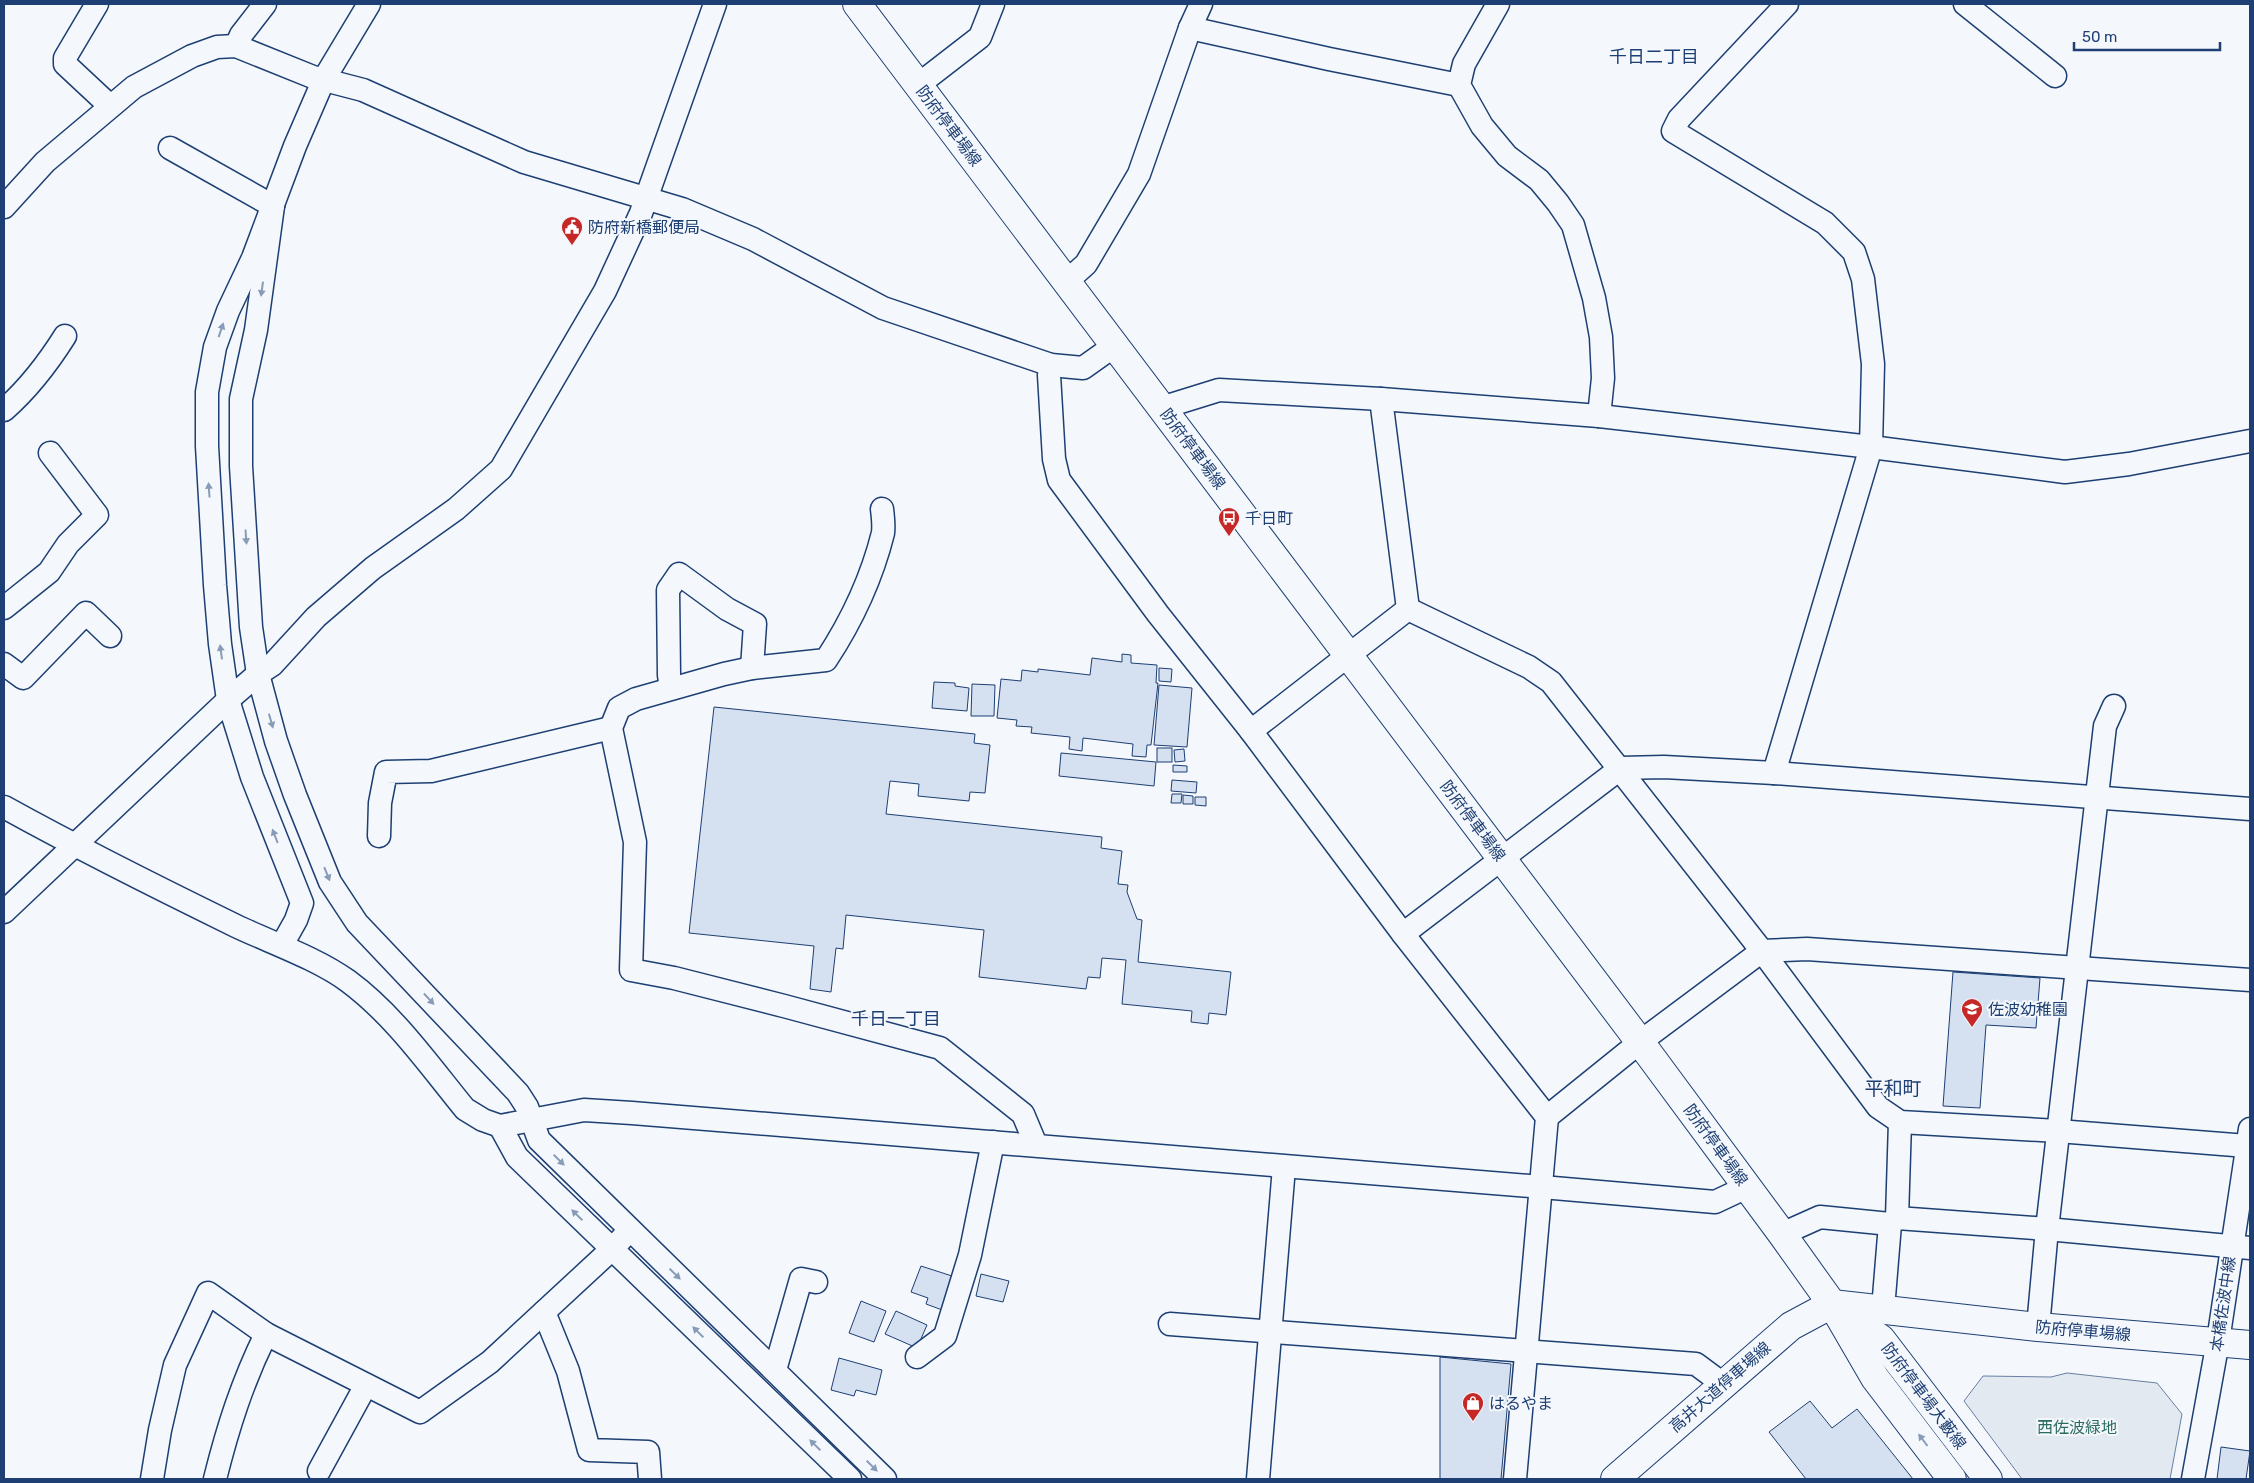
<svg xmlns="http://www.w3.org/2000/svg" width="2254" height="1483" font-family="Rubik,'Noto Sans JP',sans-serif">
<style>
.green{fill:#e3e9f0;stroke:#687fa3}
.building{fill:#d5e0f0;stroke:#1d3f73}
.lines{fill:none;stroke-linecap:round;stroke-linejoin:round}
.minor-casing{stroke:#1d3f73;stroke-width:25}
.major-casing{stroke:#1d3f73;stroke-width:30}
.minor{stroke:#f4f7fb;stroke-width:22}
.major{stroke:#f4f7fb;stroke-width:28}
.oneway{fill:#889bb7}
.labels{text-anchor:middle;dominant-baseline:central;stroke-width:4;stroke-linejoin:round;paint-order:stroke}
.street-label{font-size:16px;fill:#1d3f73;stroke:#f4f7fb}
.poi-label{font-size:16px;fill:#1d3f73;stroke:#f4f7fb;text-anchor:start}
.park-label{font-size:16px;fill:#2c6c60;stroke:#f4f7fb}
.neighbourhood-label{font-size:18px;fill:#1d3f73;stroke:#f4f7fb}
.quarter-label{font-size:19px;fill:#1d3f73;stroke:#f4f7fb}
</style>
<rect width="100%" height="100%" fill="#f4f7fb"/>
<!-- green -->
<path class="green" d="M 2067,1373 L 2157,1383 L 2182,1414 L 2170,1479 L 2022,1479 L 1964,1401 L 1983,1376 L 2051,1377 Z"/>
<!-- building -->
<g class="building">
<path d="M 1122,654 L 1131,655 L 1131,663 L 1157,665 L 1156,683 L 1158,683 L 1151,745 L 1147,745 L 1146,757 L 1132,756 L 1133,744 L 1083,738 L 1082,751 L 1069,749 L 1070,737 L 1031,733 L 1032,727 L 1016,726 L 1017,720 L 997,718 L 1001,679 L 1021,681 L 1022,670 L 1038,672 L 1038,669 L 1090,675 L 1092,658 L 1122,662 Z"/>
<path d="M 1159,668 L 1172,669 L 1171,682 L 1159,681 Z"/>
<path d="M 934,682 L 955,683 L 955,686 L 969,688 L 967,711 L 932,708 Z"/>
<path d="M 972,684 L 995,685 L 994,716 L 971,716 Z"/>
<path d="M 1159,685 L 1192,688 L 1187,747 L 1154,745 Z"/>
<path d="M 714,707 L 975,734 L 974,743 L 990,745 L 985,793 L 970,792 L 969,801 L 918,796 L 919,784 L 890,781 L 886,814 L 1102,837 L 1101,848 L 1122,851 L 1118,884 L 1128,885 L 1127,892 L 1137,919 L 1142,920 L 1138,962 L 1231,972 L 1226,1015 L 1209,1013 L 1208,1024 L 1191,1022 L 1192,1011 L 1122,1004 L 1126,960 L 1102,958 L 1100,978 L 1088,977 L 1086,989 L 979,977 L 984,930 L 846,915 L 843,949 L 836,948 L 831,992 L 810,989 L 814,946 L 689,933 Z"/>
<rect x="1157" y="748" width="15" height="14"/>
<path d="M 1184,749 L 1185,761 L 1175,762 L 1174,750 Z"/>
<path d="M 1061,753 L 1156,762 L 1154,786 L 1059,776 Z"/>
<path d="M 1173,765 L 1187,766 L 1187,772 L 1173,772 Z"/>
<path d="M 1172,780 L 1197,782 L 1196,793 L 1171,791 Z"/>
<path d="M 1172,794 L 1182,794 L 1181,803 L 1171,803 Z"/>
<path d="M 1183,795 L 1193,796 L 1193,804 L 1183,804 Z"/>
<path d="M 1195,797 L 1206,797 L 1206,806 L 1195,805 Z"/>
<path d="M 1953,972 L 2040,978 L 2036,1028 L 1986,1025 L 1980,1108 L 1943,1106 Z"/>
<path d="M 921,1266 L 952,1276 L 945,1311 L 926,1304 L 928,1298 L 911,1292 Z"/>
<path d="M 981,1274 L 1009,1281 L 1003,1302 L 976,1296 Z"/>
<path d="M 861,1301 L 886,1311 L 874,1342 L 849,1333 Z"/>
<path d="M 896,1311 L 927,1325 L 917,1348 L 885,1334 Z"/>
<path d="M 1440,1357 L 1511,1364 L 1501,1479 L 1440,1479 Z"/>
<path d="M 839,1358 L 882,1370 L 876,1395 L 856,1390 L 854,1396 L 831,1390 Z"/>
<path d="M 1810,1401 L 1832,1428 L 1857,1409 L 1913,1479 L 1806,1479 L 1769,1432 Z"/>
<path d="M 2221,1447 L 2250,1451 L 2246,1479 L 2217,1479 Z"/>
</g>
<g class="lines">
<!-- minor casing -->
<g class="minor-casing">
<g id="minor">
<path d="M 97,4 L 65,58 L 65,64 L 110,106"/>
<path d="M 1498,4 L 1464,64 L 1459,85 L 1482,126 L 1507,156 L 1539,180 L 1558,203 L 1573,225 L 1594,298 L 1601,337 L 1603,378 L 1599,416"/>
<path d="M 1965,4 L 2055,76"/>
<path d="M 1190,28 L 1329,59 L 1459,85"/>
<path d="M 236,46 L 241,35 L 265,4"/>
<path d="M 918,85 L 980,37 L 993,4"/>
<path d="M 170,148 L 273,206"/>
<path d="M 273,206 L 256,330 L 241,399 L 241,466 L 251,627 L 258,674 L 276,741 L 295,795 L 330,882 L 357,923 L 518,1093 L 527,1107 L 539,1140 L 885,1479"/>
<path d="M 4,207 L 45,162 L 134,87 L 192,56 L 217,47 L 236,46 L 313,77 L 363,90 L 524,162 L 682,209 L 753,239 L 883,308 L 1051,365 L 1083,368 L 1114,346"/>
<path d="M 1066,282 L 1086,264 L 1139,174 L 1190,28 L 1201,4"/>
<path d="M 1051,365 L 1049,375 L 1054,459 L 1059,480 L 1158,614 L 1251,731 L 1403,934 L 1547,1117 L 1515,1479"/>
<path d="M 1381,399 L 1408,609"/>
<path d="M 1161,408 L 1219,390 L 1381,399 L 1599,416 L 1871,447 L 2065,472 L 2129,464 L 2250,441"/>
<path d="M 4,410 C 28,389 48,363 65,336"/>
<path d="M 882,509 C 883,517 884,525 883,533 C 872,577 851,622 826,660 L 752,668 L 724,674 L 636,699 L 619,708 L 611,728 L 635,842 L 631,970 L 674,978 L 784,1006 L 940,1048 L 1023,1114 L 1036,1145"/>
<path d="M 4,608 L 49,572 L 68,544 L 97,515 L 50,453"/>
<path d="M 1408,609 L 1529,667 L 1551,682 L 1762,951 L 1878,1107 L 1900,1122 L 2058,1131 L 2247,1146"/>
<path d="M 4,664 L 23,678 L 86,613 L 110,636"/>
<path d="M 671,688 L 669,675 L 668,590 L 679,574 L 727,609 L 755,624 L 752,668"/>
<path d="M 1251,731 L 1408,609"/>
<path d="M 1774,773 L 1871,447 L 1873,364 L 1863,279 L 1854,252 L 1825,223 L 1673,131 L 1679,119 L 1787,4"/>
<path d="M 4,807 C 80,849 158,888 236,926 C 272,943 316,958 348,981 C 394,1015 429,1065 465,1109 L 483,1120 L 500,1126 L 584,1110 L 632,1113 L 1542,1187 L 1715,1202 L 1747,1187"/>
<path d="M 379,836 L 380,803 L 386,772 L 431,771 L 611,728"/>
<path d="M 4,912 L 228,700 L 258,674 L 272,665 L 316,617 L 373,568 L 456,509 L 501,469 L 605,291 L 641,213 L 715,4"/>
<path d="M 1403,934 L 1621,768 L 1664,767 L 1774,773 L 2250,809"/>
<path d="M 282,945 L 296,920 L 302,903 L 252,777 L 228,700 L 220,644 L 215,585 L 207,446 L 207,392 L 215,347 L 228,311 L 253,258 L 295,146 L 324,79 L 369,4"/>
<path d="M 1547,1117 L 1640,1042 L 1762,951 L 1807,949 L 2250,980"/>
<path d="M 500,1126 L 517,1157 L 850,1479"/>
<path d="M 1897,1218 L 1900,1122"/>
<path d="M 1782,1234 L 1820,1217 L 1890,1224 L 1897,1218 L 2047,1229 L 2250,1248"/>
<path d="M 1883,1309 L 1890,1224"/>
<path d="M 544,1312 L 568,1371 L 589,1450 L 648,1452 L 650,1479"/>
<path d="M 1170,1324 L 1696,1364 L 1723,1384"/>
<path d="M 2038,1327 L 2047,1229 L 2105,726 L 2114,706"/>
<path d="M 917,1357 L 945,1336 L 970,1255 L 993,1142"/>
<path d="M 775,1370 L 801,1279 L 816,1282"/>
<path d="M 319,1471 L 366,1385"/>
<path d="M 152,1479 L 160,1430 L 175,1365 L 208,1293 L 266,1334 L 420,1412 L 490,1362 L 612,1249 L 630,1230"/>
<path d="M 215,1479 C 228,1427 242,1383 266,1334"/>
<path d="M 1258,1479 L 1284,1167"/>
<path d="M 2193,1479 L 2218,1341 L 2250,1129"/>
</g>
</g>
<!-- major casing -->
<g class="major-casing">
<g id="major">
<path d="M 857,4 L 1640,1042 L 1782,1234 L 1832,1304 L 1875,1378 L 1952,1479"/>
<path d="M 1832,1304 L 2038,1327 L 2250,1345"/>
<path d="M 1839,1310 L 1881,1339 L 1988,1479"/>
<path d="M 1615,1479 L 1791,1326 L 1832,1304"/>
</g>
</g>
<!-- minor -->
<use href="#minor" class="minor"/>
<!-- major -->
<use href="#major" class="major"/>
</g>
<!-- one-way arrows -->
<defs><path id="oneway-solid" d="M-6-.8H1V-3.2L6.5 0L1 3.2V.8H-6Z" transform="scale(1.25)"/></defs>
<g class="oneway">
<use href="#oneway-solid" transform="translate(262 289) rotate(98)"/>
<use href="#oneway-solid" transform="translate(221 330) rotate(-71)"/>
<use href="#oneway-solid" transform="translate(209 490) rotate(-94)"/>
<use href="#oneway-solid" transform="translate(246 537) rotate(86)"/>
<use href="#oneway-solid" transform="translate(221 652) rotate(-98)"/>
<use href="#oneway-solid" transform="translate(271 721) rotate(74)"/>
<use href="#oneway-solid" transform="translate(275 836) rotate(-111)"/>
<use href="#oneway-solid" transform="translate(327 874) rotate(68)"/>
<use href="#oneway-solid" transform="translate(429 999) rotate(47)"/>
<use href="#oneway-solid" transform="translate(559 1160) rotate(45)"/>
<use href="#oneway-solid" transform="translate(577 1215) rotate(-136)"/>
<use href="#oneway-solid" transform="translate(675 1274) rotate(44)"/>
<use href="#oneway-solid" transform="translate(698 1332) rotate(-136)"/>
<use href="#oneway-solid" transform="translate(1923 1440) rotate(-127)"/>
<use href="#oneway-solid" transform="translate(815 1445) rotate(-136)"/>
<use href="#oneway-solid" transform="translate(872 1466) rotate(45)"/>
</g>
<!-- icons -->
<defs>
<g id="civic-pin" transform="scale(1.125)"><path d="M0 17L-7.5 6A9.5 9.5 0 1 1 7.5 6Z" fill="#c62828" stroke="#f4f7fb"/><path d="M-.6-6.5H3V-4.5H.6V-3L4-1V1h2V6H-6V1h2V-1L-.6-3ZM-1.2 2.5V6h2.4V2.5Z" fill="#fff"/></g>
<g id="bus-pin" transform="scale(1.125)"><path d="M0 17L-7.5 6A9.5 9.5 0 1 1 7.5 6Z" fill="#c62828" stroke="#f4f7fb"/><path d="M-5-6H5V4H4V6H2V4H-2V6H-4V4H-5ZM-3.5-4V0h7V-4ZM-3.5 1.2v1.5H-2V1.2ZM2 1.2v1.5H3.5V1.2Z" fill="#fff"/></g>
<g id="school-pin" transform="scale(1.125)"><path d="M0 17L-7.5 6A9.5 9.5 0 1 1 7.5 6Z" fill="#c62828" stroke="#f4f7fb"/><path d="M0-5L7-2L0 1L-7-2ZM-4 1L0 2.5L4 1V4Q0 6-4 4Z" fill="#fff"/></g>
<g id="shop-pin" transform="scale(1.125)"><path d="M0 17L-7.5 6A9.5 9.5 0 1 1 7.5 6Z" fill="#c62828" stroke="#f4f7fb"/><path d="M-5-2.5h2.3a2.7 3.5 0 0 1 5.4 0H5L5.5 6h-11ZM-1.5-2.5h3a1.5 2.3 0 0 0-3 0Z" fill="#fff"/></g>
</defs>
<g fill-rule="evenodd">
<use href="#civic-pin" x="572" y="227"/>
<use href="#bus-pin" x="1229" y="518"/>
<use href="#school-pin" x="1972" y="1009"/>
<use href="#shop-pin" x="1473" y="1403"/>
</g>
<g class="labels">
<!-- street labels -->
<g class="street-label">
<text transform="translate(949 126) rotate(53)">防府停車場線</text>
<text transform="translate(1193 449) rotate(53)">防府停車場線</text>
<text transform="translate(1473 821) rotate(53)">防府停車場線</text>
<text transform="translate(1716 1145) rotate(54)">防府停車場線</text>
<text transform="translate(2223 1304) rotate(-82)">本橋佐波中線</text>
<text transform="translate(2083 1331) rotate(5)">防府停車場線</text>
<text transform="translate(1720 1387) rotate(-41)">高井大道停車場線</text>
<text transform="translate(1924 1396) rotate(53)">防府停車場大藪線</text>
</g>
<!-- poi labels -->
<g class="poi-label">
<text x="588" y="227">防府新橋郵便局</text>
<text x="1245" y="518">千日町</text>
<text x="1988" y="1009">佐波幼稚園</text>
<text x="1489" y="1403">はるやま</text>
</g>
<!-- park labels -->
<g class="park-label">
<text x="2077" y="1427">西佐波緑地</text>
</g>
<!-- neighbourhood labels -->
<g class="neighbourhood-label">
<text x="1654" y="57">千日二丁目</text>
<text x="896" y="1019">千日一丁目</text>
</g>
<!-- quarter labels -->
<g class="quarter-label">
<text x="1893" y="1088">平和町</text>
</g>
</g>
<!-- border -->
<rect width="2254" height="1483" fill="none" stroke="#1d3f73" stroke-width="10"/>
<!-- scale -->
<path d="M2074 42v8h146v-8" fill="none" stroke="#1d3f73" stroke-width="2.5"/>
<text x="2082" y="42" font-size="15" fill="#1d3f73" stroke="#f4f7fb" stroke-width="4" paint-order="stroke">50 m</text>
</svg>
